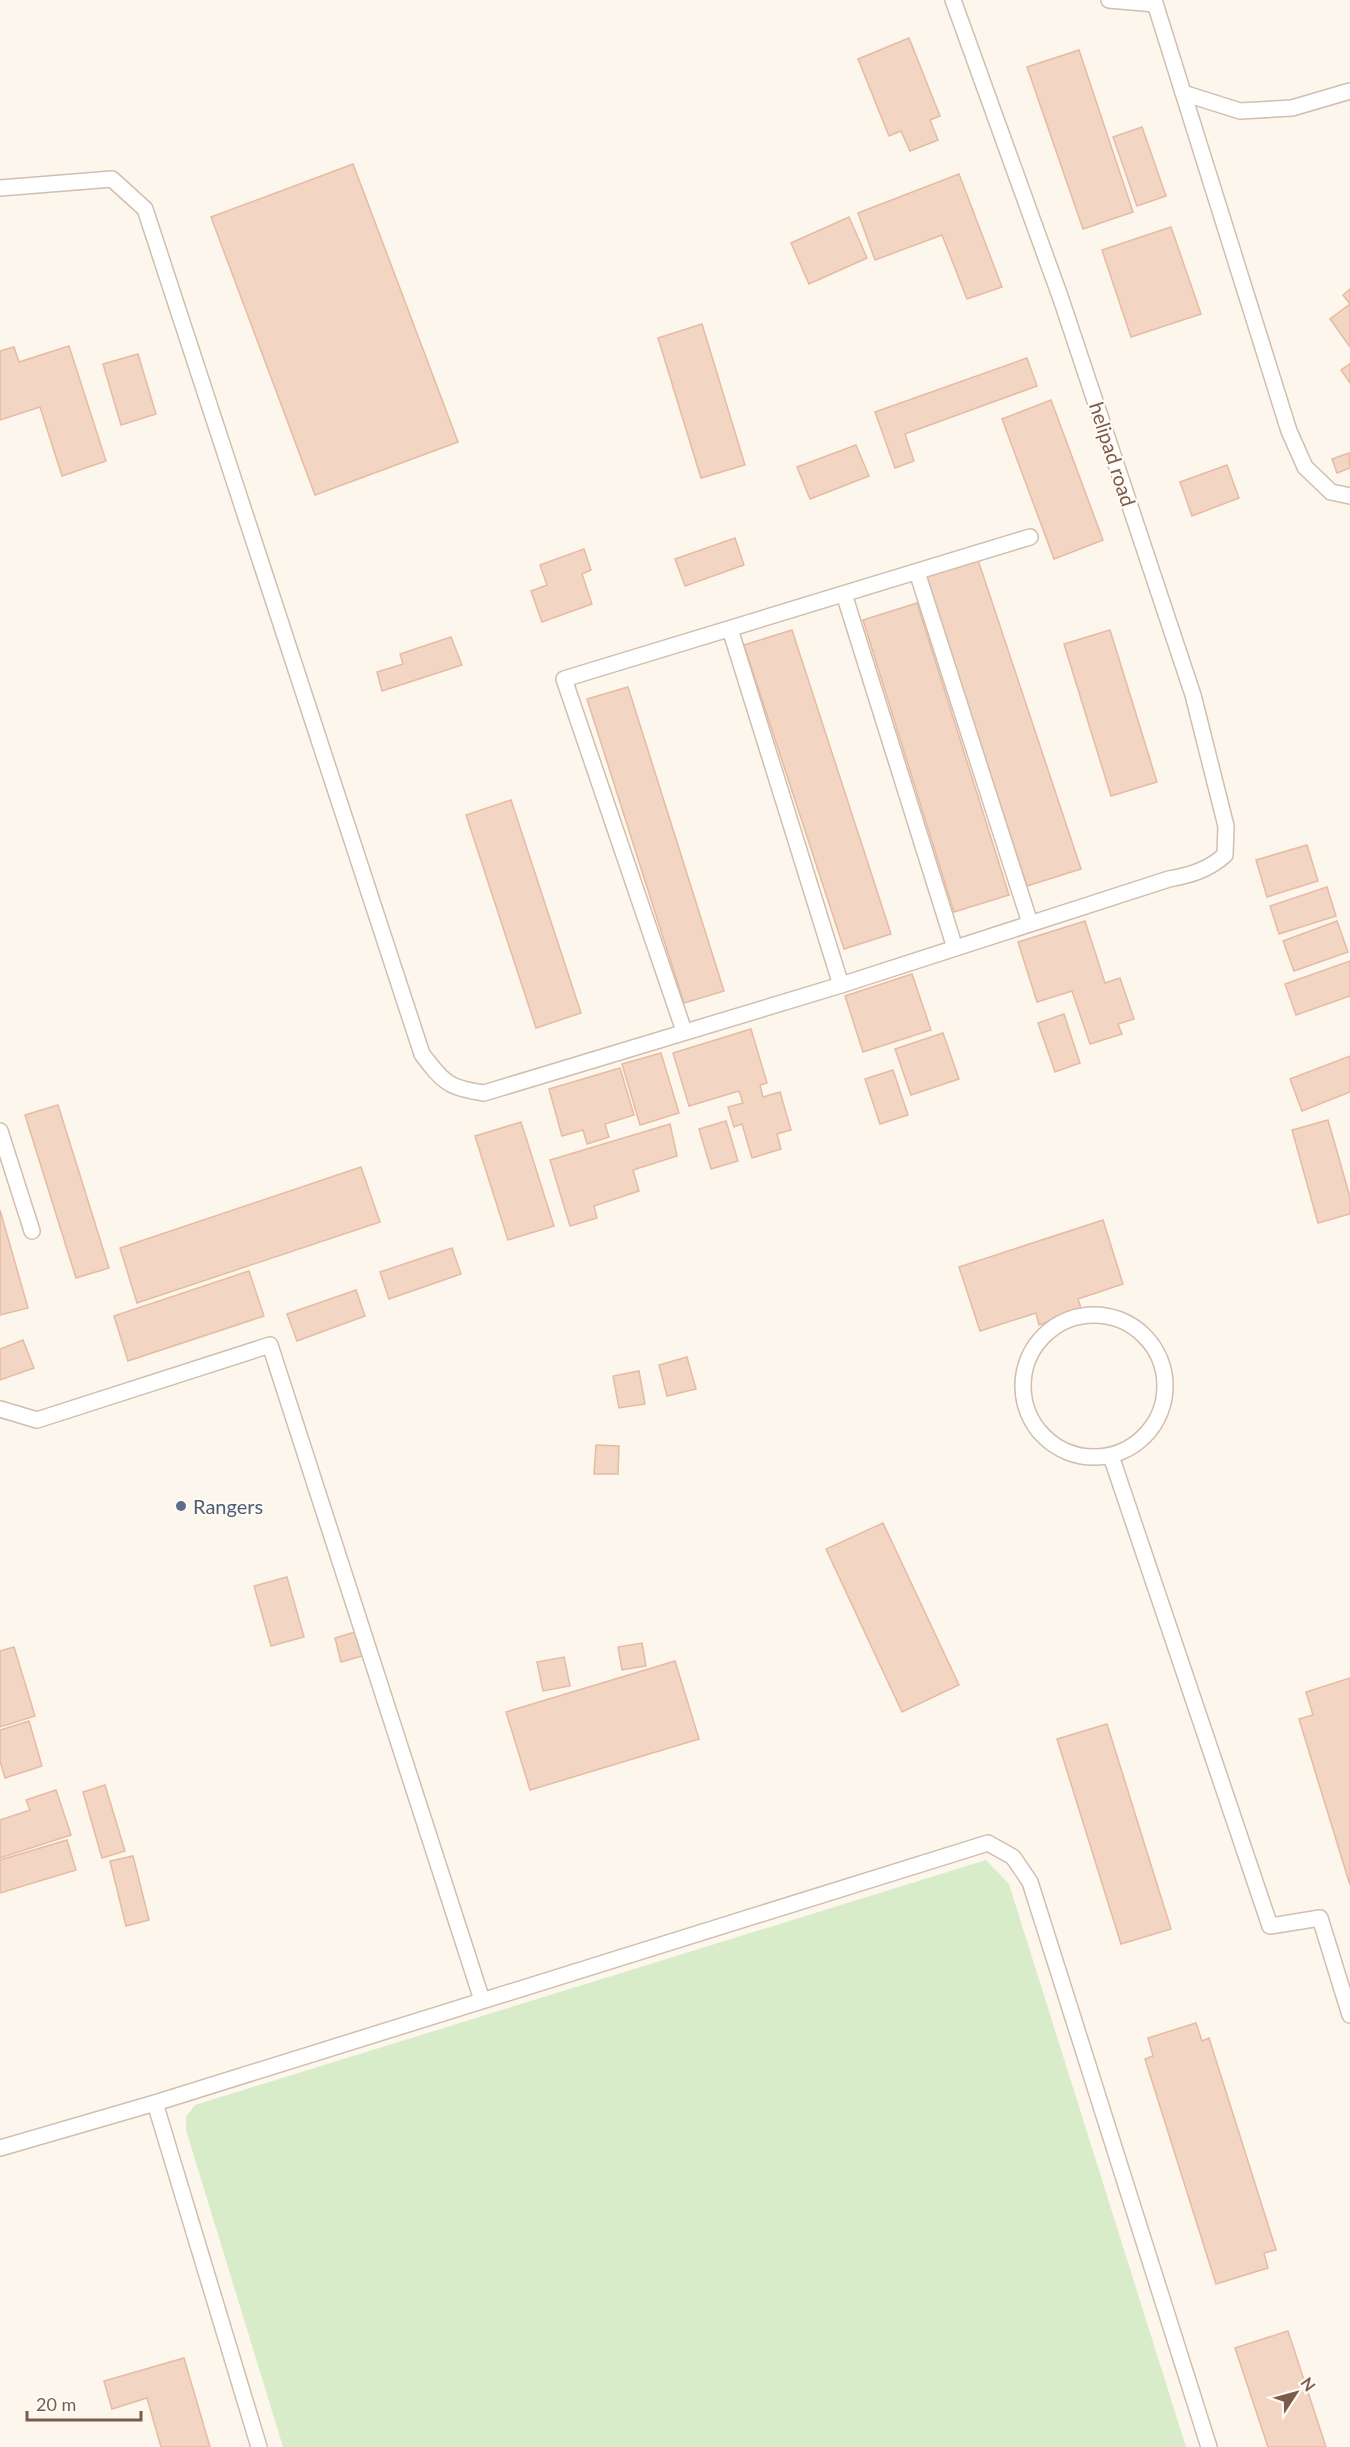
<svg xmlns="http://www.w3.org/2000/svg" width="1350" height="2447" font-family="Lato,sans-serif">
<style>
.green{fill:#d8ecc9}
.building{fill:#f3d5c3;stroke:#e6bba3;stroke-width:1.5}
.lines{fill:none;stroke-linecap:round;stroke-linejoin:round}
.lane-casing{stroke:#d1beb0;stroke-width:18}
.lane{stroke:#fff;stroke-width:15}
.service-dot{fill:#5c6f8a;stroke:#fffaf3;stroke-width:2}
.labels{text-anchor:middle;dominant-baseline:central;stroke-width:4.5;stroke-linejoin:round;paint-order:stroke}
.street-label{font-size:20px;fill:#7a5c4d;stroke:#fffaf3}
.service-label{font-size:20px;fill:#4e5e75;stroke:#fffaf3;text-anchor:start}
</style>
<rect width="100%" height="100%" fill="#fdf6ec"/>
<!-- green -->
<path class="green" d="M 986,1860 L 1009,1884 L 1186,2447 L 283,2447 L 186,2130 L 186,2117 L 195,2105 Z"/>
<!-- building -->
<g class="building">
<path d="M 909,38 L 940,116 L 930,120 L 938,140 L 910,151 L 901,131 L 889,136 L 858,59 Z"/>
<path d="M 1079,50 L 1133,212 L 1083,229 L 1027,67 Z"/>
<path d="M 1142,127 L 1166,196 L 1137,206 L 1113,137 Z"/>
<path d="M 353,164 L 458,442 L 315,495 L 211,217 Z"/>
<path d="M 959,174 L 1002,287 L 967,299 L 942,235 L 875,260 L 858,213 Z"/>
<path d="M 849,217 L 867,258 L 809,284 L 791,243 Z"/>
<path d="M 1171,227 L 1201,314 L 1131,337 L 1102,250 Z"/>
<path d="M 1350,289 L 1350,347 L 1330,319 L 1350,304 L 1343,295 Z"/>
<path d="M 702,324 L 745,465 L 701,478 L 658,338 Z"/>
<path d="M 69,346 L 106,461 L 62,476 L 40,407 L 0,420 L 0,351 L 14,347 L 19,362 Z"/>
<path d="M 138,354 L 156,414 L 121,425 L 103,364 Z"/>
<path d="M 1027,358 L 1037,386 L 905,434 L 914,461 L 895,468 L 875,412 Z"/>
<path d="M 1350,364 L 1350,383 L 1341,370 Z"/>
<path d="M 1051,400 L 1103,540 L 1054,559 L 1002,419 Z"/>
<path d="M 856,445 L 869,476 L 810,499 L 797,467 Z"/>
<path d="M 1349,453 L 1350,468 L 1337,473 L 1332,459 Z"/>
<path d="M 1227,465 L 1239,498 L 1192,516 L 1180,482 Z"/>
<path d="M 735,538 L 744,565 L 685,586 L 675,559 Z"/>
<path d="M 584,549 L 591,570 L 582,574 L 592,604 L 542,622 L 531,591 L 547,585 L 540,565 Z"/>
<path d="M 978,560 L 1081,869 L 1027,886 L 925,577 Z"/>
<path d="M 917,603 L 1009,895 L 954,912 L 863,620 Z"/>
<path d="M 792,630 L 891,934 L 844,949 L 744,645 Z"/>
<path d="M 1110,630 L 1157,782 L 1111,796 L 1064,644 Z"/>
<path d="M 451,637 L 462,665 L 382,691 L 377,672 L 403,664 L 400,654 Z"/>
<path d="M 628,687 L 724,991 L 684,1003 L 587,699 Z"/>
<path d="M 511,800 L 581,1013 L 536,1028 L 466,815 Z"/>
<path d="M 1307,845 L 1318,881 L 1267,897 L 1256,860 Z"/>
<path d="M 1327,887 L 1336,916 L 1279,934 L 1270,906 Z"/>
<path d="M 1085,921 L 1105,983 L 1120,978 L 1134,1019 L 1118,1024 L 1122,1034 L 1090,1044 L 1072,991 L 1037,1002 L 1018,942 Z"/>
<path d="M 1337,921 L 1348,952 L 1294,971 L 1283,941 Z"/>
<path d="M 1350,961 L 1350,996 L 1296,1015 L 1285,984 Z"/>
<path d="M 912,974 L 931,1030 L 863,1052 L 845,996 Z"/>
<path d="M 1064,1014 L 1080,1063 L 1055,1072 L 1038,1023 Z"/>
<path d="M 751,1029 L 767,1083 L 760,1085 L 763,1097 L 780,1092 L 791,1130 L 777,1134 L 781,1149 L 752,1158 L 742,1124 L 734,1127 L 728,1107 L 743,1103 L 739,1091 L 689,1106 L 673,1053 Z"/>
<path d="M 943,1033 L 959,1079 L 911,1095 L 895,1049 Z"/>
<path d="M 661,1053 L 679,1113 L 640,1125 L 622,1064 Z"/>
<path d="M 1350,1056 L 1350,1092 L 1302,1111 L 1290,1079 Z"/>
<path d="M 620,1068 L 634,1115 L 605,1124 L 609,1137 L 587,1144 L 583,1130 L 562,1136 L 549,1089 Z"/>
<path d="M 893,1070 L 908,1115 L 880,1124 L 865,1079 Z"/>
<path d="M 58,1105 L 109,1268 L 76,1278 L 25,1115 Z"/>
<path d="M 1328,1120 L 1350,1197 L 1350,1214 L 1318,1223 L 1292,1130 Z"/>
<path d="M 726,1121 L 738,1161 L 711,1169 L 699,1129 Z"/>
<path d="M 521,1122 L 554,1226 L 508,1240 L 475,1136 Z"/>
<path d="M 670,1124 L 677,1156 L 633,1170 L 639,1191 L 594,1206 L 597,1218 L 570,1226 L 550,1160 Z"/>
<path d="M 361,1167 L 380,1222 L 137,1303 L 120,1248 Z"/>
<path d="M 0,1210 L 28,1308 L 0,1315 Z"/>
<path d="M 1103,1220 L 1123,1284 L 1078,1299 L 1082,1311 L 1039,1325 L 1036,1313 L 980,1331 L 959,1267 Z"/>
<path d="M 452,1248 L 461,1274 L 389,1299 L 380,1272 Z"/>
<path d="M 249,1271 L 264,1316 L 128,1361 L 114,1316 Z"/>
<path d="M 356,1290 L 365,1316 L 297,1341 L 287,1314 Z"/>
<path d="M 23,1340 L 34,1368 L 0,1380 L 0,1349 Z"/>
<path d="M 687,1357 L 696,1389 L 667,1396 L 659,1365 Z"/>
<path d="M 639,1371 L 645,1404 L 619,1408 L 613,1376 Z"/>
<path d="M 596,1445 L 619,1446 L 618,1474 L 594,1474 Z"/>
<path d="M 883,1523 L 959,1685 L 902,1712 L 826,1549 Z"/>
<path d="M 287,1577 L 304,1637 L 271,1646 L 254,1586 Z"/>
<path d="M 355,1632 L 362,1656 L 341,1662 L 335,1638 Z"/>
<path d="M 642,1643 L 646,1666 L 622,1670 L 618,1647 Z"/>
<path d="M 14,1647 L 35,1716 L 0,1727 L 0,1651 Z"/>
<path d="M 564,1657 L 570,1686 L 543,1691 L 537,1662 Z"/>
<path d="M 675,1661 L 699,1739 L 530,1790 L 506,1712 Z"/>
<path d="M 1350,1678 L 1350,1885 L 1299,1719 L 1313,1715 L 1306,1692 Z"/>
<path d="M 29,1721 L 42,1766 L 5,1778 L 0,1761 L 0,1730 Z"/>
<path d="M 1107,1724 L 1171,1929 L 1121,1944 L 1057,1739 Z"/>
<path d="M 105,1785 L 125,1851 L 102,1858 L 83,1792 Z"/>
<path d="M 56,1790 L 71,1835 L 0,1858 L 0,1820 L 30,1810 L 26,1800 Z"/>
<path d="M 67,1840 L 76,1870 L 0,1893 L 0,1860 Z"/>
<path d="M 133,1856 L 149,1920 L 126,1926 L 110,1861 Z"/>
<path d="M 1196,2023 L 1202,2041 L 1209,2038 L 1276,2250 L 1264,2253 L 1268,2268 L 1216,2284 L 1145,2059 L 1153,2056 L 1148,2038 Z"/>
<path d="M 1288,2331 L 1326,2447 L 1268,2447 L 1235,2348 Z"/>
<path d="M 184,2358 L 210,2447 L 161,2447 L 147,2398 L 112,2409 L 104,2381 Z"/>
</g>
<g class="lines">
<!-- lane casing -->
<g class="lane-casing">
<g id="lane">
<path d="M 1109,0 L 1155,4"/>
<path d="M 1154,0 L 1289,431 L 1305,467 L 1331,492 L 1350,496"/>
<path d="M 1183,93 L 1240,111 L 1292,108 L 1350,91"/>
<path d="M 0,188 L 112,179 L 145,209 L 422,1054 C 443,1082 448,1088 484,1093 L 841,985 L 1169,879 C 1191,875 1208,870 1225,855 L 1226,826 L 1193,695 L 1061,299 L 953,0"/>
<path d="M 917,572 L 1030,923"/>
<path d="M 844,594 L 955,948"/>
<path d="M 730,629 L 841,985"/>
<path d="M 684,1031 L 564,679 L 1030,537"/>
<path d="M 0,1131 L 32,1231"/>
<circle cx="1094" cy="1386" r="71"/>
<path d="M 0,1409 L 37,1420 L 270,1345 L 482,2000"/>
<path d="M 1111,1456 L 1270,1926 L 1320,1918 L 1350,2015"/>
<path d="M 155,2103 L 259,2447"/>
<path d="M 0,2148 L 155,2103 L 988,1843 L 1013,1857 L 1030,1882 L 1209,2447"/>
</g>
</g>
<!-- lane -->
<use href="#lane" class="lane"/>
</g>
<!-- markers -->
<circle class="service-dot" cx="181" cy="1506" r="6"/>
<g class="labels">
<!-- street labels -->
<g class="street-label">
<text transform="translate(1113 454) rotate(72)">helipad road</text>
</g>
<!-- service labels -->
<g class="service-label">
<text x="193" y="1506">Rangers</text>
</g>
</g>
<!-- north arrow -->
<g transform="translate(1296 2393) rotate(54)" stroke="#fffaf3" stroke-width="4.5" paint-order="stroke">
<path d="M0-4.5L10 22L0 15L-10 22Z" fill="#7a5c4d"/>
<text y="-9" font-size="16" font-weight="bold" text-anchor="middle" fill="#7a5c4d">N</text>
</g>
<!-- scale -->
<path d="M27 2411v9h114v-9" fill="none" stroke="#7a5c4d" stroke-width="3"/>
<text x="36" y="2411" font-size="18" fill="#7a5c4d" stroke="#fffaf3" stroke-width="4.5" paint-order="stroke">20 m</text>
</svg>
